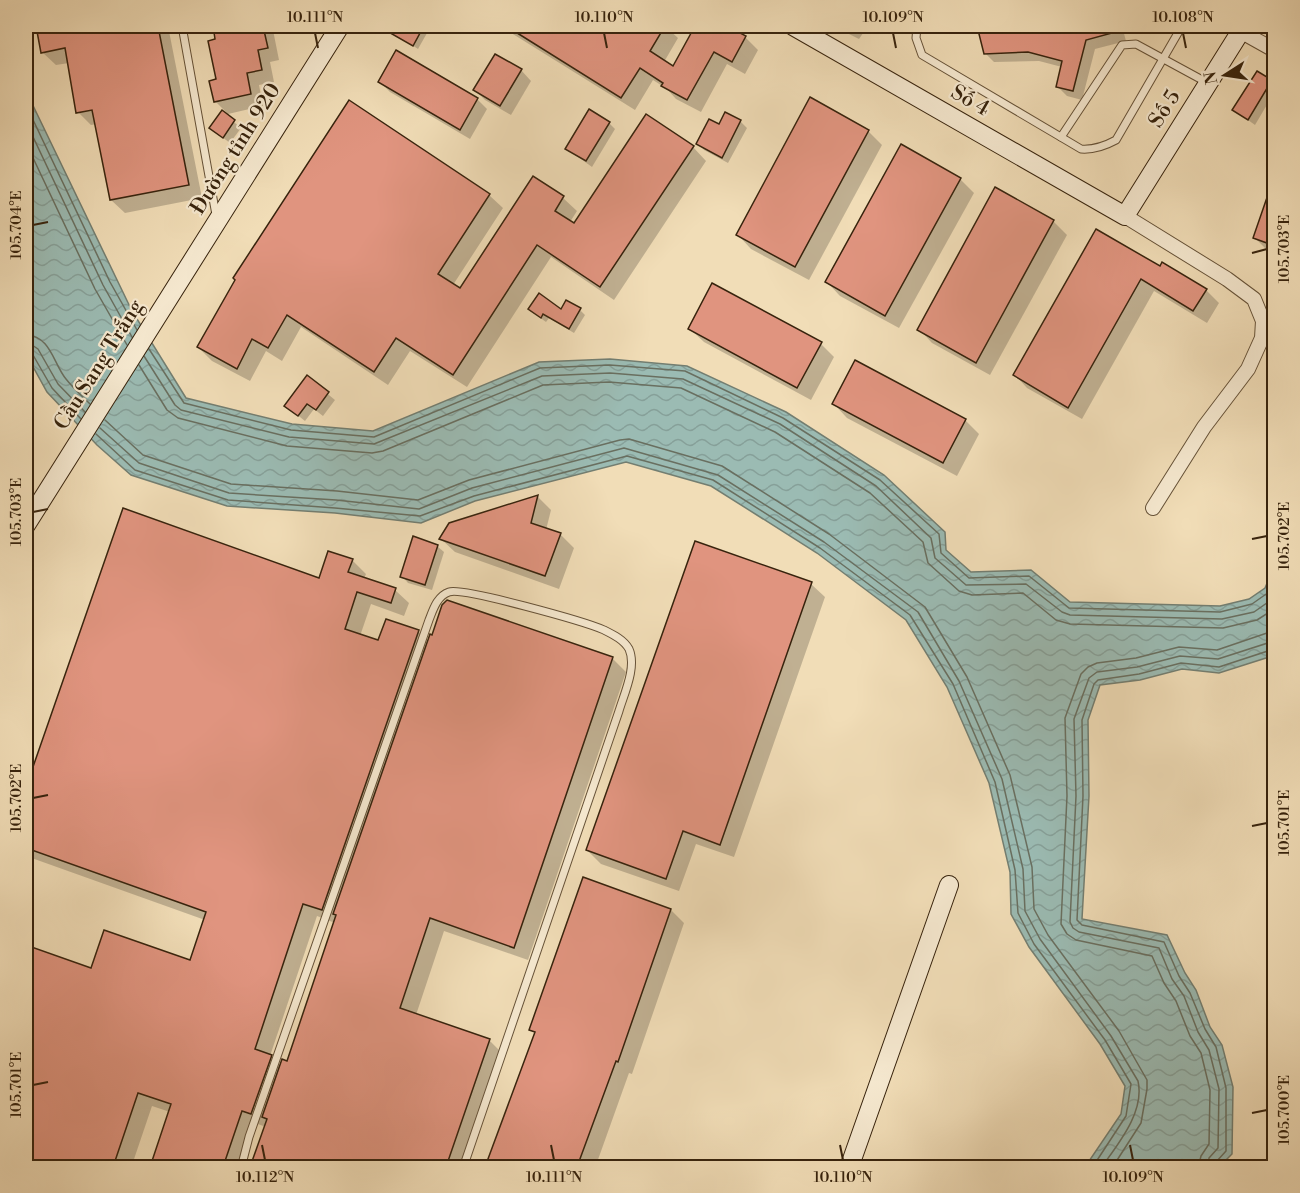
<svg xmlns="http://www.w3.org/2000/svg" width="1300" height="1193" font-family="'Libre Bodoni',serif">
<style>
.water{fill:url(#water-waves);stroke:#737e71;stroke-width:1.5}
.shadow{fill:#0003;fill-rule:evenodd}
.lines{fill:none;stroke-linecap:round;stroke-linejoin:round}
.shore{stroke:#696f60;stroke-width:1.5}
.building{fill:#e0947f;stroke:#37230d;stroke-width:1.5}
.lane-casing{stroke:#665238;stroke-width:9}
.street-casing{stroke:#665238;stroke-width:16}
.secondary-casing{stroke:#37230d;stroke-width:20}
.lane{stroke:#f6e9d0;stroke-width:7}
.street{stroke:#f6e9d0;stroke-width:14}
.secondary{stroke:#f6e9d0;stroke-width:18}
.ticks{fill:none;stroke:#37230d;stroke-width:2}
.labels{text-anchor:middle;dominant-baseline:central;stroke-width:4.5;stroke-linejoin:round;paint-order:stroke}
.street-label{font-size:21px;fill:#37230d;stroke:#f6e9d0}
.neatline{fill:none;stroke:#37230d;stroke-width:2}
.ticks-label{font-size:15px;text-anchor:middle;fill:#37230d}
</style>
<defs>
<pattern id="water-waves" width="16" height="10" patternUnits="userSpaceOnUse" patternTransform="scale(1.5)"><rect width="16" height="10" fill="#9bbbb3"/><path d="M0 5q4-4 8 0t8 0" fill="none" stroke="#86a099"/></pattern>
</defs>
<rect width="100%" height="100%" fill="#f1ddb7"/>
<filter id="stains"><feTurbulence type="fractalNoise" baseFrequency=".00333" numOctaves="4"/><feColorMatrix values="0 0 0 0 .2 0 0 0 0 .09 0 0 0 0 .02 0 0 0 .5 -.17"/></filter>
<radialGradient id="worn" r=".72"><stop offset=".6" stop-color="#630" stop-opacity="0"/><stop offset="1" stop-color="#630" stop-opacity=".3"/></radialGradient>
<!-- water -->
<path class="water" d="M 26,91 L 132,311 L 186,398 L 292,424 L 373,431 L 539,362 L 610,359 L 687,366 L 786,412 L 884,475 L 945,532 L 946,550 L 971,572 L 1031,570 L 1070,602 L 1220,606 L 1249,599 L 1265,588 L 1274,567 L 1274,654 L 1266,658 L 1219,673 L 1182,669 L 1140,680 L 1100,685 L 1088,720 L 1089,796 L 1082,919 L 1167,935 L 1185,973 L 1196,990 L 1210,1027 L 1222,1045 L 1233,1087 L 1232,1154 L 1219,1167 L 1085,1167 L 1121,1114 L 1125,1086 L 1100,1044 L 1029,947 L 1011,914 L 1010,872 L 989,783 L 947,687 L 906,620 L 817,553 L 711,486 L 626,462 L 475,501 L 421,523 L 335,513 L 227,506 L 131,475 L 97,445 L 47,392 L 26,354 Z"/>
<!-- shadow -->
<g class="shadow">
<path d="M 37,26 L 168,26 L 202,198 L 125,213 L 111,200 L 97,124 L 91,125 L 78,112 L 69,63 L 56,65 L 42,52 Z"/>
<path d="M 214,26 L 281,26 L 282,28 L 273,30 L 279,60 L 270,62 L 274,82 L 259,85 L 263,106 L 228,114 L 215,101 L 218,81 L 217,41 Z"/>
<path d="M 398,26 L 431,26 L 418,49 L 394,33 Z"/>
<path d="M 500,26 L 665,26 L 678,38 L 664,62 L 673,68 L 696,26 L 724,26 L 745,37 L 758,50 L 745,74 L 727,64 L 701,112 L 676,99 L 667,89 L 653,80 L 635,110 Z"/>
<path d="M 833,26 L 868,26 L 859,39 Z"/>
<path d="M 990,26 L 1122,26 L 1126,41 L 1095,49 L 1082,100 L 1067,96 L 1057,86 L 1062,67 L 1039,61 L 994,62 L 985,53 L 986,32 Z"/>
<path d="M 521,70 L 531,81 L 511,115 L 485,100 L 475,90 Z"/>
<path d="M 380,82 L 477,99 L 487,109 L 470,139 L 390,92 Z"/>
<path d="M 1271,82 L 1274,85 L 1274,93 L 1255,125 L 1234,110 Z"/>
<path d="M 222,112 L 241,128 L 230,143 L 218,134 Z"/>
<path d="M 726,114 L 741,122 L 747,128 L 728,163 L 704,150 L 698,143 L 720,126 Z"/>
<path d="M 609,123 L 615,129 L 592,167 L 567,149 Z"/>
<path d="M 868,131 L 882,145 L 809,280 L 751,249 L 738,235 Z"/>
<path d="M 693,147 L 706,161 L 614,300 L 551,257 L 467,387 L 410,351 L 388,385 L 301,327 L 282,361 L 266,351 L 250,381 L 212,361 L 198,347 L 489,195 L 503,208 L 453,285 L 460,290 L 533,178 L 563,198 L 577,211 L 570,222 L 574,225 Z"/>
<path d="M 960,179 L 974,193 L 899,328 L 840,296 L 827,282 Z"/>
<path d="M 1274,183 L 1274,251 L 1265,248 L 1255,238 Z"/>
<path d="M 1053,221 L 1067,235 L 990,375 L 932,343 L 919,329 Z"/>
<path d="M 1096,231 L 1160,268 L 1206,290 L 1219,303 L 1207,323 L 1154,291 L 1082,419 L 1027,388 L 1015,375 Z"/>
<path d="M 580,310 L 585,315 L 574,333 L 549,318 L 546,322 L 535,314 Z"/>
<path d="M 690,329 L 821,344 L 834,357 L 811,400 L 704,342 Z"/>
<path d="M 307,377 L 335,400 L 323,416 L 314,409 L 305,421 L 286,406 Z"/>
<path d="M 834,404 L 965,420 L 979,434 L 957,476 L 847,418 Z"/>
<path d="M 538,497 L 551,510 L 546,530 L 560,534 L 574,548 L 559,589 L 455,552 L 441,539 L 450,524 Z"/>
<path d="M 124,510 L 319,580 L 352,560 L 366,574 L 364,579 L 395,590 L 409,603 L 404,616 L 371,604 L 360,636 L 379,642 L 386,620 L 419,632 L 429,642 L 447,601 L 613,659 L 626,672 L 528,960 L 444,931 L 416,1015 L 489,1040 L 503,1054 L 464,1168 L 252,1168 L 266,1127 L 255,1123 L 240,1168 L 151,1168 L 170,1112 L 152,1106 L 131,1168 L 26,1168 L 26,947 L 92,970 L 191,962 L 205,920 L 26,856 L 26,791 ZM 317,916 L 335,923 L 288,1063 L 281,1067 L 270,1056 Z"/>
<path d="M 437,546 L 444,552 L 432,590 L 408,583 L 402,576 Z"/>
<path d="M 811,584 L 825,597 L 734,857 L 696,844 L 679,891 L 601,864 L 587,850 Z"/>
<path d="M 671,910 L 684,923 L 632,1074 L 629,1073 L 595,1168 L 487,1168 L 536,1034 L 531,1030 Z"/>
</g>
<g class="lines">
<!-- shore -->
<g class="shore">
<path d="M 26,105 L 110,282 L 137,330"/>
<path d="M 26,122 L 103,285 L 132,337"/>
<path d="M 26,143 L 95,289 L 127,345"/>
<path d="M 26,335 C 51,336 53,363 66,379 C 73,388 82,396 90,404"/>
<path d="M 26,344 L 32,345 L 38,349 L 58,384 L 85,412"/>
<path d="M 149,349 L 184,403 L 291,430 L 374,437 L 540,368 L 610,365 L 685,371 L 783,418 L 880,480 L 939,534 L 941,553 L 969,578 L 1029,576 L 1069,608 L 1220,612 L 1252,604 L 1269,592 L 1274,582"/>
<path d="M 26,352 L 33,355 L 52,388 L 81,419"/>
<path d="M 144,356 L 175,405 L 181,410 L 289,437 L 374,444 L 542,376 L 610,373 L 683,379 L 780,424 L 876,486 L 931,538 L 935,558 L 966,585 L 1026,584 L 1062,612 L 1070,615 L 1222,619 L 1254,612 L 1274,598"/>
<path d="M 139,365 L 167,410 L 178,418 L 287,446 L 372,453 L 383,451 L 543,385 L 609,382 L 681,388 L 775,432 L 870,493 L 923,542 L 928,563 L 959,591 L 972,595 L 1023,593 L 1056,620 L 1070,624 L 1223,628 L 1257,620 L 1274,609"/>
<path d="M 105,420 L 143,455 L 231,484 L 337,491 L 418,500 L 469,480 L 620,440 L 629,439 L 722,466 L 829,534 L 925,607 L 967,677 L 1010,775 L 1032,867 L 1034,909 L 1048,935 L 1119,1031 L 1147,1080 L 1147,1089 L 1141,1123 L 1112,1168"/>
<path d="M 100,428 L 139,463 L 229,493 L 336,500 L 419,509 L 472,488 L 624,448 L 718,475 L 824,542 L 918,612 L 959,681 L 1002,779 L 1023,869 L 1025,911 L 1040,939 L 1111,1036 L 1138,1081 C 1145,1112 1118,1144 1101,1168"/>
<path d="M 96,434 L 135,470 L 228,500 L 335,508 L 420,516 L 474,496 L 627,456 L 713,480 L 820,548 L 910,615 L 953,684 L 995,782 L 1015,870 L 1018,913 L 1034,944 L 1105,1040 L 1131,1084 L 1126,1116 L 1092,1168"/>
<path d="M 1198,1168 L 1201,1156 L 1209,1144 L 1210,1090 L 1201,1053 L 1190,1036 L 1176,1001 L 1164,983 L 1152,956 L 1076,940 L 1067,934 L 1061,924 L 1067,796 L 1065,718 L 1081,674 L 1088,667 L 1097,663 L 1136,658 L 1179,647 L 1217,650 L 1267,633 L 1274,632"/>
<path d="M 1208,1168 L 1209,1158 L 1218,1148 L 1219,1089 L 1209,1050 L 1198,1032 L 1184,996 L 1172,979 L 1159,948 L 1079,932 L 1073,928 L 1070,922 L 1076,796 L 1074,719 L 1089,678 L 1097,672 L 1137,667 L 1180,656 L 1218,659 L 1274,641"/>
<path d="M 1215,1168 L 1216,1162 L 1226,1151 L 1226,1088 L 1216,1047 L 1205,1029 L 1190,993 L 1179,976 L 1164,942 L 1082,925 L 1077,920 L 1083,796 L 1082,720 L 1094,684 L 1098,680 L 1139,674 L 1181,663 L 1219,667 L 1274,649"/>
</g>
</g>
<!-- building -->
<g class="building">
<path d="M 36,26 L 158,26 L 189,185 L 110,200 L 92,110 L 76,113 L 65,48 L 41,53 Z"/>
<path d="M 213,26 L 263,26 L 268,48 L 258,50 L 262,70 L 247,73 L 251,94 L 214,102 L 209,81 L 216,79 L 208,41 L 215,39 Z"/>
<path d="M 378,26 L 406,26 L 420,33 L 413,46 Z"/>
<path d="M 506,26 L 665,26 L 650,51 L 673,66 L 695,26 L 727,26 L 746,36 L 732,62 L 714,52 L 687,100 L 661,86 L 663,83 L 640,68 L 621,98 Z"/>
<path d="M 977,26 L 1122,26 L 1123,30 L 1086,40 L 1073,91 L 1056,87 L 1062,61 L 1028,52 L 984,54 Z"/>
<path d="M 396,50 L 478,98 L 460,130 L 378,82 Z"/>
<path d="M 495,54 L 522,69 L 500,106 L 473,90 Z"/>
<path d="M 1257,71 L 1272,80 L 1248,120 L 1232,110 Z"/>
<path d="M 810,97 L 869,130 L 795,267 L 736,235 Z"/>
<path d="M 349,100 L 490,194 L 438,274 L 460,288 L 533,176 L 564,196 L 555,211 L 574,223 L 646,114 L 694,146 L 600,287 L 537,245 L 453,375 L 396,338 L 374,372 L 287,315 L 268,348 L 252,339 L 237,369 L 197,347 L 235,280 L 233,278 Z"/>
<path d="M 589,109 L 610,122 L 586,161 L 565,149 Z"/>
<path d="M 222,110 L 235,120 L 223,138 L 209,128 Z"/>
<path d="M 725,112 L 741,120 L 722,158 L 696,144 L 709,119 L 719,124 Z"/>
<path d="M 901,144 L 961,178 L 885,316 L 825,282 Z"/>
<path d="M 1272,183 L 1275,184 L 1275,246 L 1253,238 Z"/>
<path d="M 995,187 L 1054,220 L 976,363 L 917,330 Z"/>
<path d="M 1096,229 L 1160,266 L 1162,262 L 1207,289 L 1193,311 L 1141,279 L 1068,408 L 1013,375 Z"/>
<path d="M 712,283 L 822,342 L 797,388 L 688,329 Z"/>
<path d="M 539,293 L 561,309 L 566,300 L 581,308 L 569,329 L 543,314 L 541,318 L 528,309 Z"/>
<path d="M 855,360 L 966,419 L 943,463 L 832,404 Z"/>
<path d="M 307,375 L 329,392 L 316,410 L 307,404 L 298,416 L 284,406 Z"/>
<path d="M 538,495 L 531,523 L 561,533 L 545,576 L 439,539 L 449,523 Z"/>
<path d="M 123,508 L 319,578 L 328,551 L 353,559 L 348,572 L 396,588 L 391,603 L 357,592 L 345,629 L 378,640 L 386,619 L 419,630 L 322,910 L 303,904 L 255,1049 L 272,1055 L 251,1114 L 242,1111 L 223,1167 L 150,1167 L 171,1104 L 138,1093 L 113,1167 L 26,1167 L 26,1160 L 33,1138 L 26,1137 L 26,945 L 91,968 L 104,930 L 190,960 L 206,912 L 26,848 L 26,787 Z"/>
<path d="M 413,536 L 438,545 L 425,585 L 400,577 Z"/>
<path d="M 695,541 L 812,582 L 720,845 L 683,831 L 666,879 L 586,850 Z"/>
<path d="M 447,600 L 613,657 L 514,948 L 430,918 L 400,1008 L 490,1039 L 446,1167 L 250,1167 L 267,1119 L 262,1117 L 282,1059 L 287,1061 L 336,915 L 333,914 L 430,634 L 432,635 L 442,605 Z"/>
<path d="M 583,877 L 671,909 L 618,1062 L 616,1061 L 577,1167 L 485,1167 L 535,1032 L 529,1030 Z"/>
</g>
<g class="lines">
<!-- lane casing -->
<g class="lane-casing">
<g id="lane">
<path d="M 182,26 L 216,215"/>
<path d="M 917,26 L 916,38 L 922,55 L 1081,149 C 1094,150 1105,146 1116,140 L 1182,26"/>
<path d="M 1061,137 L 1122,45 L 1136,44 L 1206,82"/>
<path d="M 241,1168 L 249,1137 L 429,620 C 433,610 437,596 449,592 C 463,587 586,622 604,630 C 614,635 624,640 629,649 C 637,667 624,694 619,711 L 463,1168"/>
</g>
</g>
<!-- street casing -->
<g class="street-casing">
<g id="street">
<path d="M 1240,31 L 1274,50"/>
<path d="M 1125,216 L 1227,279 L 1254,299 L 1263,321 L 1262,338 L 1248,369 L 1204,427 L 1153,508"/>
</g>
</g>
<!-- secondary casing -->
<g class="secondary-casing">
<g id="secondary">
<path d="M 793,26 L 1125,216 L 1244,26"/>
<path d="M 26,525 L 340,26"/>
<path d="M 849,1168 L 949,885"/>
</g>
</g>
<!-- lane -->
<use href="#lane" class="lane"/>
<!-- street -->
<use href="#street" class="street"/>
<!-- secondary -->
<use href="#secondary" class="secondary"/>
</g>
<!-- ticks -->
<path class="ticks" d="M 315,33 L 318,48M 604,33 L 607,48M 893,33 L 896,48M 1183,33 L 1186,48M 33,225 L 48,222M 1252,253 L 1267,249M 33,512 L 48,509M 1252,539 L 1267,536M 33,798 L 48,795M 1252,826 L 1267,823M 33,1085 L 48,1082M 1252,1113 L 1267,1110M 262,1145 L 265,1160M 551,1145 L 554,1160M 840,1145 L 843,1160M 1130,1145 L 1133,1160"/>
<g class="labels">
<!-- street labels -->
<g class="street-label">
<text transform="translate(970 101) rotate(30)">Số 4</text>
<text transform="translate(1165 109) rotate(-58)">Số 5</text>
<text transform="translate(236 149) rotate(-58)">Đường tỉnh 920</text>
<text transform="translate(99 365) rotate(-58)">Cầu Sang Trắng</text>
</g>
</g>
<!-- margin -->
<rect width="1300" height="1193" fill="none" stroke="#f1ddb7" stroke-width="66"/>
<!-- north arrow -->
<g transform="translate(1225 75) rotate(258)" stroke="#f6e9d0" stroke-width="4.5" paint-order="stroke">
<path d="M0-4.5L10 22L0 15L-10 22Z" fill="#37230d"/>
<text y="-9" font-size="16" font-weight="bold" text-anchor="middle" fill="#37230d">N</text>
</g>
<rect x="33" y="33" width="1234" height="1127" class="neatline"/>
<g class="ticks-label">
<text x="315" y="22">10.111°N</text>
<text x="604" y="22">10.110°N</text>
<text x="893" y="22">10.109°N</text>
<text x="1183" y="22">10.108°N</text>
<text transform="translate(16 225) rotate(-90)" y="5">105.704°E</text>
<text transform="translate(1284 249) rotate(-90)" y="5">105.703°E</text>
<text transform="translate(16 512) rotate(-90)" y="5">105.703°E</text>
<text transform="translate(1284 536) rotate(-90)" y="5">105.702°E</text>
<text transform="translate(16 798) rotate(-90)" y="5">105.702°E</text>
<text transform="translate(1284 823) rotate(-90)" y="5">105.701°E</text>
<text transform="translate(16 1085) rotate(-90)" y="5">105.701°E</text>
<text transform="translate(1284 1110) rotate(-90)" y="5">105.700°E</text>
<text x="265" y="1182">10.112°N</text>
<text x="554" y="1182">10.111°N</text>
<text x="843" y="1182">10.110°N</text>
<text x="1133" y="1182">10.109°N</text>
</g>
<rect width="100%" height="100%" filter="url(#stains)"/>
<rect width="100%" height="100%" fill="url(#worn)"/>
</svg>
